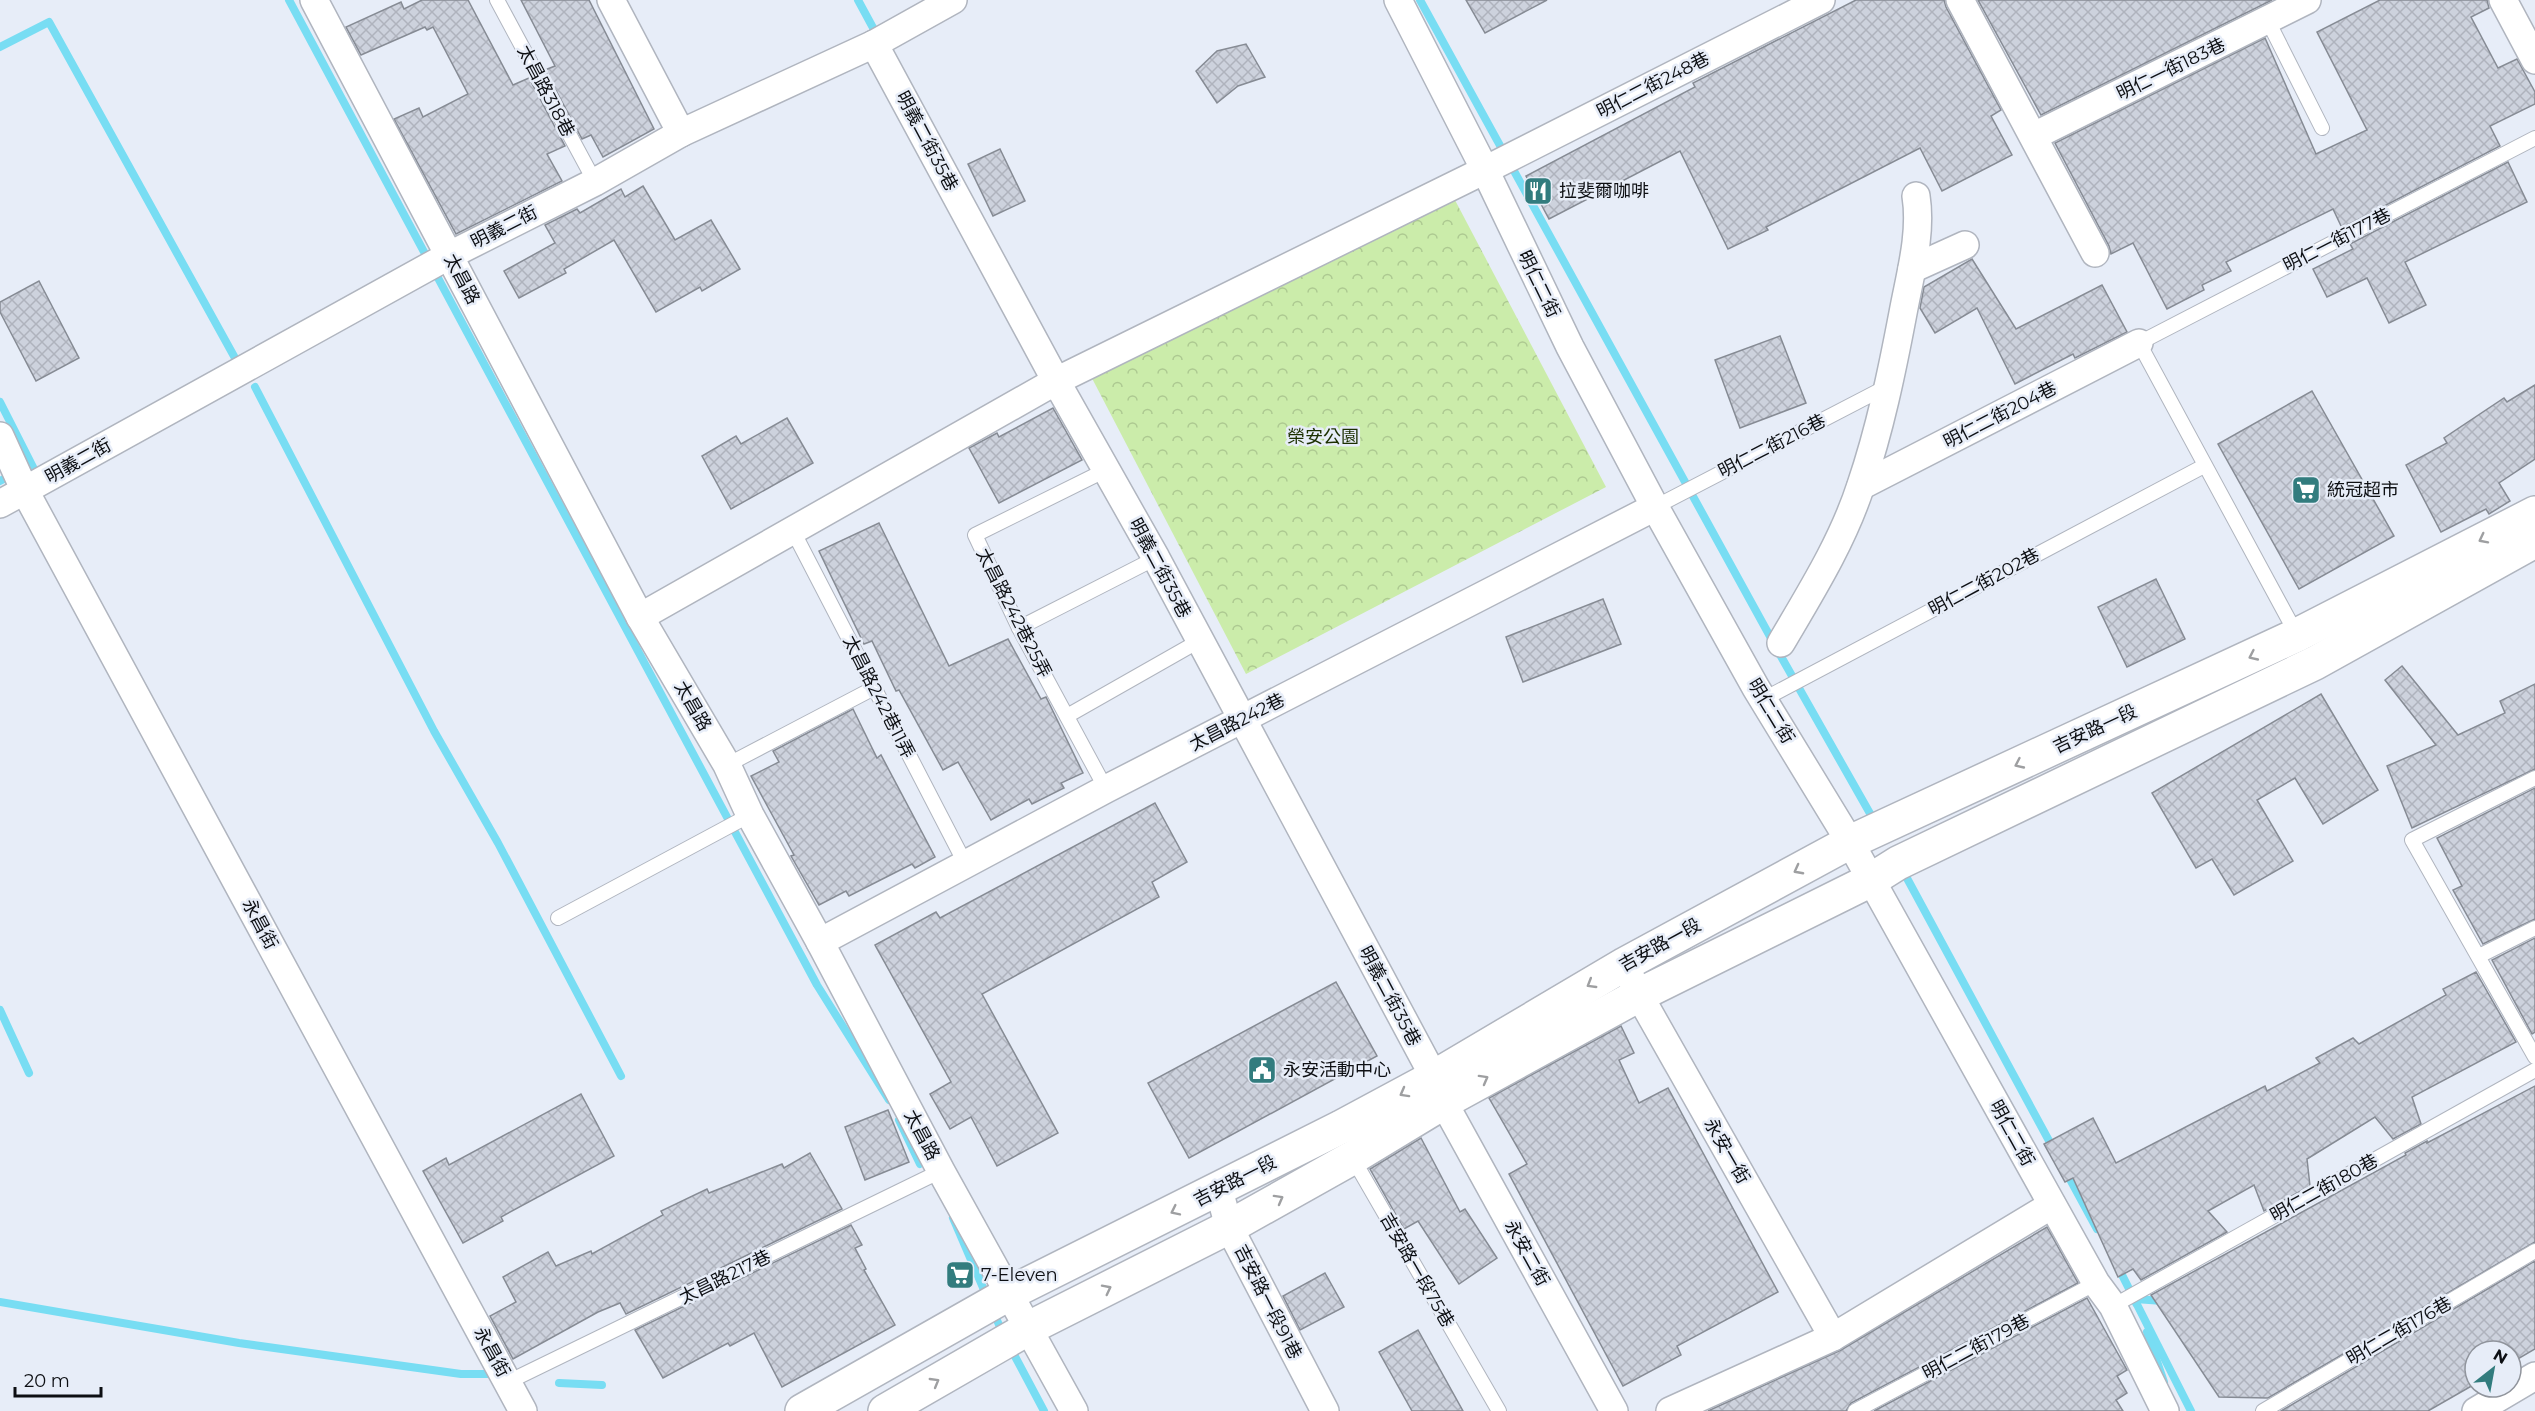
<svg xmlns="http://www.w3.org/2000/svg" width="2535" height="1411" font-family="Montserrat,'Noto Sans TC',sans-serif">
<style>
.park{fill:url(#park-crowns)}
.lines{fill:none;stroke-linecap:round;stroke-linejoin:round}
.stream{stroke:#78ddf3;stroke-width:8}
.building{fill:url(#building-cross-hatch);stroke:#868b94;stroke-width:1.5}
.lane-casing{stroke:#b0b5bf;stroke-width:16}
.street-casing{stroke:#b0b5bf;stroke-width:30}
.secondary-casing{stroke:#b0b5bf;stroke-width:36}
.lane{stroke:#fff;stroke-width:14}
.street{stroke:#fff;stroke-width:27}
.secondary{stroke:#fff;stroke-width:33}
.oneway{stroke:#9e9fa1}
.labels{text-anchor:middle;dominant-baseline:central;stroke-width:5;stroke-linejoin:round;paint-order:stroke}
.street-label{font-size:18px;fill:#0d0f13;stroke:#e7edf8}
.poi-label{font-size:18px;fill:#0d0f13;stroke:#e7edf8;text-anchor:start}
.park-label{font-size:18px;fill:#1c3000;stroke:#e7edf8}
</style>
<defs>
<pattern id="park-crowns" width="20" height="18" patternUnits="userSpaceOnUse" patternTransform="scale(1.5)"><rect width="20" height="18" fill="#cbecaa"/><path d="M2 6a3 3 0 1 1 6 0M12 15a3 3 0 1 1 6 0" fill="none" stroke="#adc991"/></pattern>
<pattern id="building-cross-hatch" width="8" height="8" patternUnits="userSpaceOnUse" patternTransform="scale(1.5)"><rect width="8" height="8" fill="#cdd2dd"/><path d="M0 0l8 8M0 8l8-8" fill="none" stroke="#afb3bd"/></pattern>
</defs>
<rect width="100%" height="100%" fill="#e7edf8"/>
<!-- park -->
<path class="park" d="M 1446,183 L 1606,487 L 1246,674 L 1083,361 Z"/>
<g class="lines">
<!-- stream -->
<g class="stream">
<path d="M 289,0 L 817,985 L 889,1100"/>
<path d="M 858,0 L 878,37"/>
<path d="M 1420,0 L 1783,660 L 1876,824"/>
<path d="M 0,47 L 49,22 L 235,358"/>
<path d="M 255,387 L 434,731 L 498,843 L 621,1076"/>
<path d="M 0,402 L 34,469"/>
<path d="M 0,481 L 8,477"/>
<path d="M 1902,869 L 2054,1150"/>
<path d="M 0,1010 L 29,1073"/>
<path d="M 899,1120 L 920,1164"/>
<path d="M 2065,1170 L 2097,1229"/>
<path d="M 953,1218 L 987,1297"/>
<path d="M 2118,1267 L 2191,1411"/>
<path d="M 0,1302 L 239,1343 L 461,1374 L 495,1374"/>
<path d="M 2136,1303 L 2135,1299 L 2163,1301"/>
<path d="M 992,1309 L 1004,1336"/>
<path d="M 2147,1332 L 2164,1382"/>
<path d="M 1010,1347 L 1044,1411"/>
<path d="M 559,1383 L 602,1385"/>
</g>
</g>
<!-- building -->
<g class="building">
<path d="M 422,0 L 468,0 L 513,85 L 529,78 L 565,146 L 547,154 L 562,181 L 456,234 L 394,119 L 419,108 L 423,117 L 468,94 L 433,27 L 427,30 L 425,27 L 361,55 L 346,27 L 401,2 L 404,9 Z"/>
<path d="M 521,0 L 589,0 L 654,129 L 603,157 L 591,135 L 582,139 L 545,70 L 555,66 Z"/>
<path d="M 1466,0 L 1547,0 L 1485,33 Z"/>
<path d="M 1856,0 L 1944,0 L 1946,7 L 2001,110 L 1991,116 L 2012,155 L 1942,191 L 1920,148 L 1766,227 L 1768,230 L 1728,249 L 1680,151 L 1549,219 L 1526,176 L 1695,87 L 1693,83 Z"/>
<path d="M 1978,0 L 2272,0 L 2041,115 Z"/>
<path d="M 2380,0 L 2487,0 L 2489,8 L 2471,17 L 2498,68 L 2517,59 L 2535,92 L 2535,104 L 2490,126 L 2500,146 L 2342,228 L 2333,209 L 2226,262 L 2231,271 L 2202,285 L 2204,290 L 2167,309 L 2133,243 L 2111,254 L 2109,246 L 2055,143 L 2265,38 L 2316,154 L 2367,130 L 2317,32 Z"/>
<path d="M 1246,44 L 1265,77 L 1238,86 L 1217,103 L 1196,71 L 1217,51 Z"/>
<path d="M 1000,149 L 1025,201 L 993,216 L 968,164 Z"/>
<path d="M 2508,162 L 2527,202 L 2405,262 L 2426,305 L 2389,323 L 2367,278 L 2327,297 L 2313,269 L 2353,249 L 2350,244 Z"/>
<path d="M 643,186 L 675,240 L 711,220 L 740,269 L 702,291 L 700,287 L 656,312 L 614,240 L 564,269 L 566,273 L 519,298 L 504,271 L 555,243 L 545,225 L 577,209 L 580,213 L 621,189 L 625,197 Z"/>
<path d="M 1972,259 L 2016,329 L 2102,285 L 2127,332 L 2075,358 L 2073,354 L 2015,384 L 1977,308 L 1935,333 L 1920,308 L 1924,287 Z"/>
<path d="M 39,281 L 79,358 L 36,381 L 0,312 L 0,302 Z"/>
<path d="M 1780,336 L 1806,403 L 1740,428 L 1715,360 Z"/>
<path d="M 2535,385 L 2535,459 L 2499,483 L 2510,501 L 2489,514 L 2486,509 L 2441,532 L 2406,465 L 2447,443 L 2444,438 L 2504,398 L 2507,402 Z"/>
<path d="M 2312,391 L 2394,536 L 2299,589 L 2218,444 Z"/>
<path d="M 1053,408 L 1082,460 L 999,503 L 969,448 L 997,433 L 999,437 Z"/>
<path d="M 787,418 L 813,463 L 731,509 L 702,456 L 736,436 L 741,444 Z"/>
<path d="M 879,523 L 949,666 L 1008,639 L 1041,699 L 1046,697 L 1083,773 L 1061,783 L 1064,788 L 1032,804 L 1029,799 L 991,820 L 958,762 L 943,770 L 899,690 L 896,691 L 872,641 L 864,644 L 819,551 Z"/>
<path d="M 2156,579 L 2185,639 L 2127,667 L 2098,607 Z"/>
<path d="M 1603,599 L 1621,644 L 1523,682 L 1506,637 Z"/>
<path d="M 2402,666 L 2458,735 L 2505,713 L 2500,701 L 2535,684 L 2535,769 L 2412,828 L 2387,766 L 2436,745 L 2385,680 Z"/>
<path d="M 2321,694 L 2378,790 L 2323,824 L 2295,778 L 2257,800 L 2293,861 L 2234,895 L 2212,859 L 2196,868 L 2152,793 Z"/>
<path d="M 853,709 L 877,758 L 881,755 L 935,857 L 915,868 L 912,864 L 849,896 L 846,891 L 819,905 L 791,856 L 794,855 L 751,776 L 779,762 L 773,751 Z"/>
<path d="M 2535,788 L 2535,919 L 2483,944 L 2453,890 L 2462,886 L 2437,838 Z"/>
<path d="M 1155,803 L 1187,862 L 1152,882 L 1159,897 L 982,994 L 1058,1133 L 997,1166 L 971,1117 L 950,1129 L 930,1094 L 951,1082 L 875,945 L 936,912 L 940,918 Z"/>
<path d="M 2535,938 L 2535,1032 L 2532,1034 L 2492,960 Z"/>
<path d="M 2476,972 L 2516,1042 L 2412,1097 L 2421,1124 L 2393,1139 L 2375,1117 L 2307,1159 L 2310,1186 L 2264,1211 L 2254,1185 L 2208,1211 L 2227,1232 L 2141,1280 L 2133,1269 L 2118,1277 L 2073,1178 L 2065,1182 L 2044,1144 L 2093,1118 L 2116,1163 L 2265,1086 L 2267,1091 L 2320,1063 L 2316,1058 L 2353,1038 L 2359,1044 L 2446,995 L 2443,989 Z"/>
<path d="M 1336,982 L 1377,1056 L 1189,1158 L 1148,1083 Z"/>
<path d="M 1621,1026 L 1634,1053 L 1619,1060 L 1639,1103 L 1668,1088 L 1778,1292 L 1677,1346 L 1681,1355 L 1623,1386 L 1509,1174 L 1527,1164 L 1489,1098 Z"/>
<path d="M 2535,1086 L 2535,1242 L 2268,1398 L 2219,1397 L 2151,1295 L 2406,1155 L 2405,1153 L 2427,1141 L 2427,1143 Z"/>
<path d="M 581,1094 L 614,1156 L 501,1217 L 503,1221 L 463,1243 L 423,1171 L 446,1158 L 449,1165 Z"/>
<path d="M 888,1110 L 909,1162 L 865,1180 L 845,1127 Z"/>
<path d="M 1421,1138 L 1460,1212 L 1465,1209 L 1497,1258 L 1459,1284 L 1418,1221 L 1404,1229 L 1370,1169 Z"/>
<path d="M 810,1153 L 842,1209 L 626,1314 L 620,1303 L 598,1312 L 513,1359 L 490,1316 L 516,1302 L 503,1277 L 548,1252 L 556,1266 L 591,1251 L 592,1254 L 663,1215 L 661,1211 L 707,1189 L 709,1193 L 782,1164 L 784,1168 Z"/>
<path d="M 851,1225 L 862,1245 L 855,1248 L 866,1269 L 864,1270 L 895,1325 L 782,1387 L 754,1333 L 730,1346 L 728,1343 L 663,1378 L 635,1330 Z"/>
<path d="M 2047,1227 L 2078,1283 L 1851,1403 L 1846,1411 L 1708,1411 L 1841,1350 Z"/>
<path d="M 2535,1261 L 2535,1349 L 2511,1363 L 2511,1351 L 2475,1351 L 2475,1384 L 2428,1411 L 2281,1411 Z"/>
<path d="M 1325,1273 L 1344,1307 L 1300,1330 L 1283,1296 Z"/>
<path d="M 2087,1298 L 2127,1370 L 2117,1376 L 2127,1393 L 2116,1400 L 2123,1411 L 1874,1411 Z"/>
<path d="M 1418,1330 L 1463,1411 L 1412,1411 L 1379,1352 Z"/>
</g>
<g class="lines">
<!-- lane casing -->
<g class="lane-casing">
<g id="lane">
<path d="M 497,0 L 595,182"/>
<path d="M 2268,21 L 2322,128"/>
<path d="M 1655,507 L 1888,386"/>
<path d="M 793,531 L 965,863"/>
<path d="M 1019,628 L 1156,558"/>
<path d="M 2297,635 L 2139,343 L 2535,138"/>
<path d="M 1764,699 L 2204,466"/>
<path d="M 1067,716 L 1199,641"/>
<path d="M 727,765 L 874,688"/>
<path d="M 2535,778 L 2412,840 L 2535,1057"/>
<path d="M 1106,789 L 1019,628 L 975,535 L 1106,470"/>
<path d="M 558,918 L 750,815"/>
<path d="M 2479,956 L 2535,928"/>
<path d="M 1352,1157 L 1499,1411"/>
<path d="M 2113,1306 L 2535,1070"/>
<path d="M 508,1382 L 941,1171"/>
<path d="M 1855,1411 L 2096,1283"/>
<path d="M 2263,1411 L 2535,1251"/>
</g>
</g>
<!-- street casing -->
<g class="street-casing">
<g id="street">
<path d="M 314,0 L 640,617 L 727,765 L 750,815 L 820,942 L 941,1171 L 1074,1411"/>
<path d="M 611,0 L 681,133"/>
<path d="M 1398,0 L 1485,170 L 1570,347 L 1655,507 L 1756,688 L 1850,842 L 2096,1283 L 2113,1306 L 2165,1411"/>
<path d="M 1960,0 L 2095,253"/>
<path d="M 2503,0 L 2535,60"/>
<path d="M 874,44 L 1056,381 L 1156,558 L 1434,1077 L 1444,1103 L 1614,1411"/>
<path d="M 2034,136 L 2307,0"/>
<path d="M 1912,269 L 1965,245"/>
<path d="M 0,436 L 25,491 L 523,1411"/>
<path d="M 1861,486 L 2139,343"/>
<path d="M 0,504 L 450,255 L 595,182 L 681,133 L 874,44 L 953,0"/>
<path d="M 640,617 L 1056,381 L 1485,170 L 1821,0"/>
<path d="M 1781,643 C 1811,592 1843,541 1861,485 C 1880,429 1892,371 1903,313 C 1910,275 1922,234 1916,196"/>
<path d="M 820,942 L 1106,789 L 1655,507"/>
<path d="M 1630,976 L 1639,995 L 1833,1337"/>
<path d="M 1219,1190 L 1229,1227 L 1325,1411"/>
<path d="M 1670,1411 L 1833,1337 L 2052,1205"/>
<path d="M 2476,1411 L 2535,1376"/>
</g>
</g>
<!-- secondary casing -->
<g class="secondary-casing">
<g id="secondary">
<path d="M 802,1411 L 1010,1293 L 1341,1127 L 1434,1077 L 1625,964 L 1850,842 L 2297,635 L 2535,513"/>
<path d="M 885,1411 L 1029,1328 L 1229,1227 L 1352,1158 L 1451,1098 L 1639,995 L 1871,880 L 1898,863 L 2315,663 L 2535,541"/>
</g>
</g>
<!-- lane -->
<use href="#lane" class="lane"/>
<!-- street -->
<use href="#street" class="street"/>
<!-- secondary -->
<use href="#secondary" class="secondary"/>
</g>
<!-- one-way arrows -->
<defs><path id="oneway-chevron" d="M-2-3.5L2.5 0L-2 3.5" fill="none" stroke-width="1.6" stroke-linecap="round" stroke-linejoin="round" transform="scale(1.5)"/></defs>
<g class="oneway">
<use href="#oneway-chevron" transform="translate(2483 539) rotate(153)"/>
<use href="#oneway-chevron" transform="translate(2253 656) rotate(155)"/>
<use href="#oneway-chevron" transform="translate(2019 764) rotate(155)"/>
<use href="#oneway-chevron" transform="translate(1798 870) rotate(152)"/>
<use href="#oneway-chevron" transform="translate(1591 984) rotate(149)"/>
<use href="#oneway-chevron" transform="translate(1484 1079) rotate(-29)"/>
<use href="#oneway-chevron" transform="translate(1404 1093) rotate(151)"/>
<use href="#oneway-chevron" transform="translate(1279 1199) rotate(-29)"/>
<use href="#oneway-chevron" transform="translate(1175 1211) rotate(154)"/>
<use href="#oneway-chevron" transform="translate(1107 1289) rotate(-27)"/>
<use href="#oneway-chevron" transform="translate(935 1382) rotate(-30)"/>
</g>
<!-- icons -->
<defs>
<g id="restaurant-square" transform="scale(1.5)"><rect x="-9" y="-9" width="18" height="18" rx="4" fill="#327c7e" stroke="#e7edf8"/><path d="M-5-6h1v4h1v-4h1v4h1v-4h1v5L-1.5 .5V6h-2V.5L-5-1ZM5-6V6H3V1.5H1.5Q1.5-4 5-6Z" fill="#fff"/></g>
<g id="supermarket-square" transform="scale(1.5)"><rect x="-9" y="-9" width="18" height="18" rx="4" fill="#327c7e" stroke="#e7edf8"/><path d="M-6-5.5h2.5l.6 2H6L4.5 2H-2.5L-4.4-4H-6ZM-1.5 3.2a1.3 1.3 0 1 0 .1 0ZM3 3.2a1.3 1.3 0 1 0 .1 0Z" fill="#fff"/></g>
<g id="civic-square" transform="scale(1.5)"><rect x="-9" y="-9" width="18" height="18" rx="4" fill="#327c7e" stroke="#e7edf8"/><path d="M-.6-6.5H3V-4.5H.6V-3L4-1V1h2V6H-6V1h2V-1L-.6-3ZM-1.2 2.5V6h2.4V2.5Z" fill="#fff"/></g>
</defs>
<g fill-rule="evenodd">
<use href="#restaurant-square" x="1538" y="191"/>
<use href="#supermarket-square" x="2306" y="490"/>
<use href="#civic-square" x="1262" y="1070"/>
<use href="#supermarket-square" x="960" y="1275"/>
</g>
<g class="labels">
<!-- street labels -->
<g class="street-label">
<text transform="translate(2171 69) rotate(-26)">明仁一街183巷</text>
<text transform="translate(1653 85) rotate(-27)">明仁二街248巷</text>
<text transform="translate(546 91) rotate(62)">太昌路318巷</text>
<text transform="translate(927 141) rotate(62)">明義二街35巷</text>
<text transform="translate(504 227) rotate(-27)">明義二街</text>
<text transform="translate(2337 240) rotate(-27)">明仁一街177巷</text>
<text transform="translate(462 279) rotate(62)">太昌路</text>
<text transform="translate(1539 284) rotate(64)">明仁二街</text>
<text transform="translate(2000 415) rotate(-27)">明仁二街204巷</text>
<text transform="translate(1772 446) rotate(-27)">明仁二街216巷</text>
<text transform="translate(78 461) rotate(-29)">明義二街</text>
<text transform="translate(1160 568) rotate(62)">明義二街35巷</text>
<text transform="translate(1984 582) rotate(-28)">明仁二街202巷</text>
<text transform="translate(1014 613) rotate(63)">太昌路242巷25弄</text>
<text transform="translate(879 697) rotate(63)">太昌路242巷11弄</text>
<text transform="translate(693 706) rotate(60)">太昌路</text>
<text transform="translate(1771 711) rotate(59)">明仁二街</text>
<text transform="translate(1237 722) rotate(-27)">太昌路242巷</text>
<text transform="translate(2095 729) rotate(-25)">吉安路一段</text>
<text transform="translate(260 924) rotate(62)">永昌街</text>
<text transform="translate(1660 945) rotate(-29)">吉安路一段</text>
<text transform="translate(1390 996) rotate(62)">明義二街35巷</text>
<text transform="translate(2012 1133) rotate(61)">明仁二街</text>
<text transform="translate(922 1135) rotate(62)">太昌路</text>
<text transform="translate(1727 1151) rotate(60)">永安一街</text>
<text transform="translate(1235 1181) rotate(-27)">吉安路一段</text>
<text transform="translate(2324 1188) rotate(-29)">明仁二街180巷</text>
<text transform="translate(1527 1253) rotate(61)">永安二街</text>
<text transform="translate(1417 1270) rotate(60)">吉安路一段75巷</text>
<text transform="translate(725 1277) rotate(-26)">太昌路217巷</text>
<text transform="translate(1268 1302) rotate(63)">吉安路一段91巷</text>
<text transform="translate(2399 1331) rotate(-30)">明仁二街176巷</text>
<text transform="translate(1976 1347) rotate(-28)">明仁二街179巷</text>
<text transform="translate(492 1352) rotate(61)">永昌街</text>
</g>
<!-- poi labels -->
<g class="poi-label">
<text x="1559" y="191">拉斐爾咖啡</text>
<text x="2327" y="490">統冠超市</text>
<text x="1283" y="1070">永安活動中心</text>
<text x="981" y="1275">7-Eleven</text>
</g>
<!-- park labels -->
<g class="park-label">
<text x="1323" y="437">榮安公園</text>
</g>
</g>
<!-- north arrow -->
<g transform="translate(2493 1369) rotate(31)"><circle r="28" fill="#e7edf8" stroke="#90949c" stroke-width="1.5"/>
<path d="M0-4.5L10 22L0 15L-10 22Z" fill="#327c7e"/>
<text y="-9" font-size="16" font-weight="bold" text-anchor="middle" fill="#0d0f13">N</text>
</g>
<!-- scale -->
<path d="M15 1387v9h86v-9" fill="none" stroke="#0d0f13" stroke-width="3"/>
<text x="24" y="1387" font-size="18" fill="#0d0f13" stroke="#e7edf8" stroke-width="4.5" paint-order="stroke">20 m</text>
</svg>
